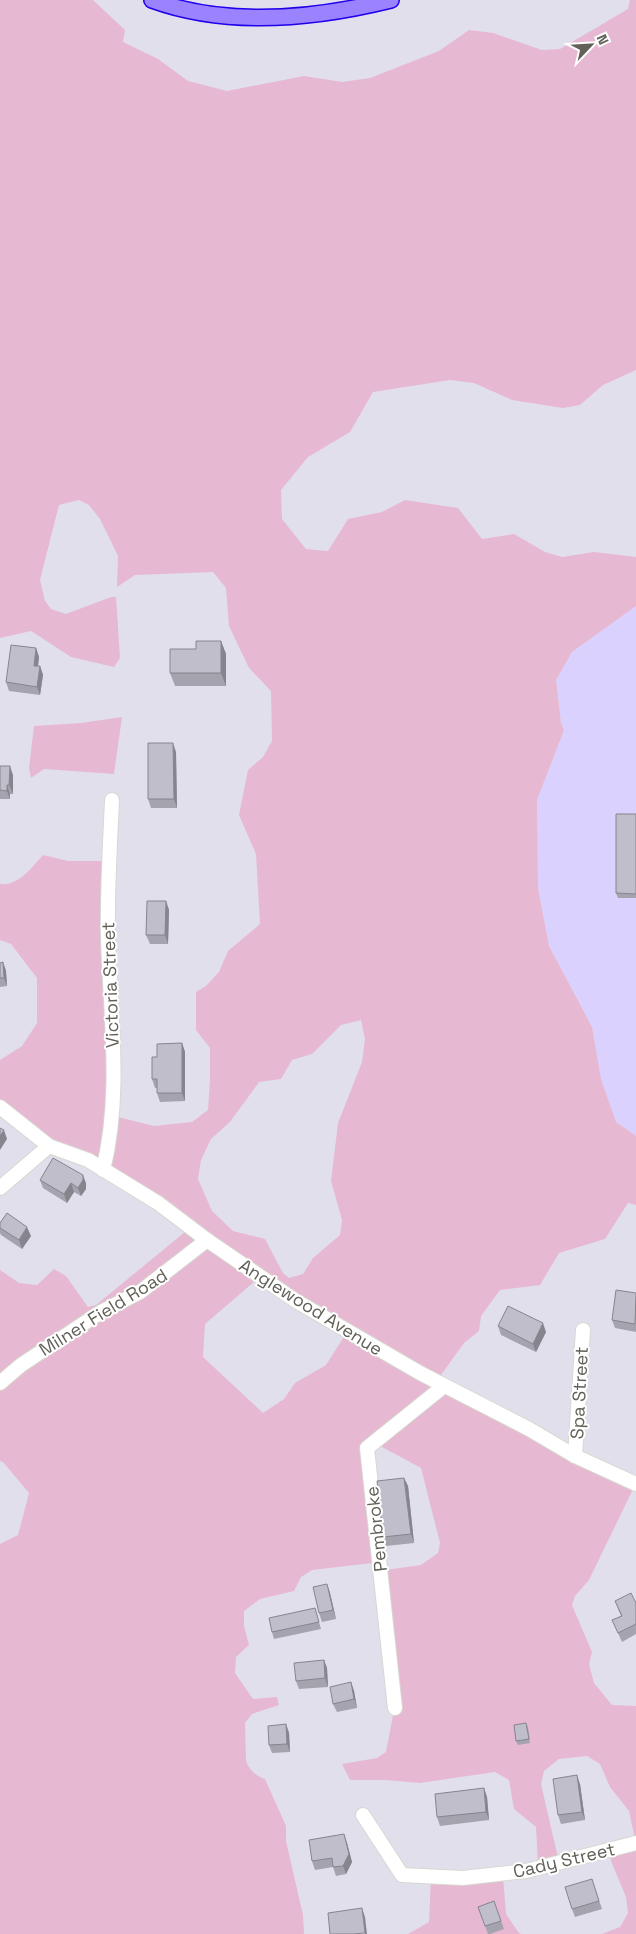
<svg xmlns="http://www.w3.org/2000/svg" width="636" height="1934" font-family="'Space Grotesk',sans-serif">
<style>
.commercial{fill:#dbd1ff}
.green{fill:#e7b8d2;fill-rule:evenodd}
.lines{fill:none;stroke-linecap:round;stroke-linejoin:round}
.minor-casing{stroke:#d7d8d0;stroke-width:16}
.motorway-casing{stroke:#1f00eb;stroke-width:18}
.minor{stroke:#fff;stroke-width:14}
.motorway{stroke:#9b83ff;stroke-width:15}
.wall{fill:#a5a3ae}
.shaded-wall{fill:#86858d}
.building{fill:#c0beca;stroke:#86858d}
.labels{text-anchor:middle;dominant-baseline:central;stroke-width:4;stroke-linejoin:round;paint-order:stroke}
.street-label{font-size:18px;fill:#616158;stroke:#fff}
</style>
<rect width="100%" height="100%" fill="#e2dfed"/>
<!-- commercial -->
<path class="commercial" d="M 636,606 L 636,1136 L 616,1122 L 601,1079 L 592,1027 L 549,946 L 538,888 L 537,800 L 564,730 L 561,723 L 556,680 L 572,652 Z"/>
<!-- green -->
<g class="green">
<path d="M 0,0 L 93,0 L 125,30 L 123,42 L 158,59 L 188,81 L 227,91 L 304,76 L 342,82 L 370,78 L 439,51 L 469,30 L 493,33 L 542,50 L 560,49 L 628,9 L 630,0 L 636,0 L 636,370 L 603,385 L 580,405 L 563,408 L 512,400 L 474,383 L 450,380 L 373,392 L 350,432 L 308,457 L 281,490 L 282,519 L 306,549 L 328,551 L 348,519 L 382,512 L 405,500 L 458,508 L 482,539 L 514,534 L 545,552 L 562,557 L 594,552 L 636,557 L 636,606 L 572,652 L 556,680 L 561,723 L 564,730 L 537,800 L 538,888 L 549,946 L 592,1027 L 601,1079 L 616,1122 L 636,1136 L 636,1205 L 628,1203 L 605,1239 L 559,1253 L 540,1285 L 500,1290 L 481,1316 L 479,1331 L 464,1343 L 441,1375 L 438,1380 L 635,1485 L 589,1580 L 575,1596 L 572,1605 L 592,1652 L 589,1664 L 594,1683 L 612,1705 L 636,1706 L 636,1934 L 602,1934 L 620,1927 L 628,1913 L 626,1897 L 611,1861 L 611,1849 L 635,1839 L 629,1811 L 610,1787 L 600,1764 L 587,1756 L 559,1759 L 544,1771 L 541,1784 L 559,1862 L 538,1864 L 536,1827 L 514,1809 L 509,1780 L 495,1772 L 420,1783 L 386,1780 L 350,1780 L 342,1764 L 377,1758 L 386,1752 L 394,1710 L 378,1571 L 421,1565 L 438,1553 L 440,1543 L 421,1468 L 371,1441 L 367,1448 L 362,1466 L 374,1557 L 372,1563 L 312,1570 L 301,1577 L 294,1591 L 260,1599 L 244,1611 L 244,1626 L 249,1645 L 236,1657 L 235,1673 L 253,1699 L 277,1697 L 279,1705 L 252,1714 L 245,1723 L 246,1760 C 248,1769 257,1777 265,1779 L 286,1826 L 286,1841 L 303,1915 L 304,1934 L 0,1934 L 0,1544 L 18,1535 L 29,1493 L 3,1462 L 0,1461 L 0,1270 L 19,1283 L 37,1285 L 54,1269 L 66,1276 L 88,1307 L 96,1305 L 185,1232 L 189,1226 L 47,1142 L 0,1104 L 0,1060 L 22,1046 L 37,1023 L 37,978 L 11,944 L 0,940 L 0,884 C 19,886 31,868 43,855 L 68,861 L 106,861 L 114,1116 L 154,1126 L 192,1122 L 208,1110 L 210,1081 L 210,1048 L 196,1030 L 196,992 L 206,986 L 219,972 L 228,951 L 260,924 L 256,854 L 239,815 L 248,770 L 263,757 L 272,741 L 271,691 L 249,668 L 229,626 L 226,588 L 213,572 L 135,575 L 117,587 L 118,556 L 100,519 L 89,505 L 79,500 L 59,505 L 40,580 L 45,601 L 51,609 L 66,614 L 111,597 L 116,597 L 120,658 L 114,667 L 71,657 L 31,631 L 0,638 ZM 361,1020 L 365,1039 L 362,1062 L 338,1123 L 331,1181 L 342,1220 L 340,1235 L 313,1258 L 303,1274 L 289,1278 L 283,1273 L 265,1239 L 233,1231 L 212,1211 L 198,1179 L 201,1160 L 211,1139 L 230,1122 L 259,1082 L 281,1079 L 292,1060 L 312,1054 L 341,1025 ZM 261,1276 L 347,1332 L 326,1365 L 295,1383 L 284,1399 L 263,1413 L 203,1357 L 205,1324 Z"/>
<path d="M 122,717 L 114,774 L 44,769 L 31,778 L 29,768 L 34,726 L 81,723 Z"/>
<path d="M 503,1876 L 506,1914 L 519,1933 L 521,1934 L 408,1934 L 429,1922 L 431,1877 Z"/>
</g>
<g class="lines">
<!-- minor casing -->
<g class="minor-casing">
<g id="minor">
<path d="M 0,1107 L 49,1146 L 88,1160 L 158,1203 L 207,1240 L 296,1301 L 420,1373 L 529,1429 L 575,1456 L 636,1484"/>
<path d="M 103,1170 C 122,1094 110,1014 108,937 C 107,892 110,845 112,800"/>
<path d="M 0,1188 L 49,1146"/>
<path d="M 0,1383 L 21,1365 L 101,1312 L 140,1292 L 207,1240"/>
<path d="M 575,1456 L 583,1330"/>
<path d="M 395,1708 L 367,1448 L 444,1386"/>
<path d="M 363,1815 L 402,1875 L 463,1878 L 526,1871 L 636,1843"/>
</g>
</g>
<!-- motorway casing -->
<g class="motorway-casing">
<path id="motorway" d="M 152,0 C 229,28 314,19 391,0"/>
</g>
<!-- minor -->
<use href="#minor" class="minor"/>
<!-- motorway -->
<use href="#motorway" class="motorway"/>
</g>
<!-- wall -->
<g class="wall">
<path d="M 221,641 L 226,654 L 226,686 L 175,686 L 170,673 L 196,649 Z"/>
<path d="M 36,648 L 39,657 L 38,666 L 40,666 L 43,675 L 40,695 L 9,691 L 6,682 Z"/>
<path d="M 176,752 L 177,808 L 151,808 L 148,799 Z"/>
<path d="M 0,766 L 13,775 L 13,794 L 10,794 L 10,799 L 0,799 Z"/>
<path d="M 636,814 L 636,898 L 618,898 L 616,893 Z"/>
<path d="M 166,901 L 169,910 L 168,944 L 150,944 L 146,935 Z"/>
<path d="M 3,962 L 6,971 L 7,986 L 0,987 L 0,963 Z"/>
<path d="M 182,1043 L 185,1052 L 185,1101 L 160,1102 L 157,1093 L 157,1088 L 155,1088 L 152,1079 L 157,1057 Z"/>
<path d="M 40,1180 L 86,1183 L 86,1189 L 81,1196 L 74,1192 L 67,1203 L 43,1188 Z"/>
<path d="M 0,1223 L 31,1236 L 22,1249 L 1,1235 L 0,1233 Z"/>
<path d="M 636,1293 L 636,1332 L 615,1328 L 612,1320 Z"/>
<path d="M 498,1326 L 546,1332 L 536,1352 L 501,1335 Z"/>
<path d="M 404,1478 L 408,1486 L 414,1543 L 386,1546 L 383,1537 Z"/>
<path d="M 327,1584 L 330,1593 L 336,1619 L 322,1622 L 319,1613 Z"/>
<path d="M 615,1601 L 636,1603 L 636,1634 L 622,1642 L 612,1620 L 621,1616 Z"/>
<path d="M 315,1608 L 321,1629 L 274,1639 L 272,1632 Z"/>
<path d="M 324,1660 L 327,1668 L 328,1687 L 299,1689 L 296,1681 Z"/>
<path d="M 351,1682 L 354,1691 L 357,1708 L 337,1712 L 333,1704 Z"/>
<path d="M 526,1723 L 528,1727 L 530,1743 L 518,1745 L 516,1741 Z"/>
<path d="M 286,1724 L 289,1733 L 290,1752 L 272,1753 L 269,1745 Z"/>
<path d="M 580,1784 L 585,1820 L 561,1824 L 558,1815 Z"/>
<path d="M 484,1788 L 487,1797 L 489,1820 L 440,1826 L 437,1817 Z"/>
<path d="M 347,1843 L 352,1862 L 346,1874 L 336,1876 L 333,1867 L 315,1870 L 312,1861 Z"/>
<path d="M 592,1879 L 602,1909 L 575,1917 L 572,1909 Z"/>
<path d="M 494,1901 L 504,1929 L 490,1934 L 488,1934 L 478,1907 Z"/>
</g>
<!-- shaded-wall -->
<g class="shaded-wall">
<path d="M 221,641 L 226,654 L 226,686 L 221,673 Z"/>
<path d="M 36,648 L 39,657 L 37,674 L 34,666 Z"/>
<path d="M 40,666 L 43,675 L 40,695 L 37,687 Z"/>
<path d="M 173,743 L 176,752 L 177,808 L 174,799 Z"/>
<path d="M 10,766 L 13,775 L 13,794 L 9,785 Z"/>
<path d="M 7,785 L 10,794 L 10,799 L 7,791 Z"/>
<path d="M 166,901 L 169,910 L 168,944 L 165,935 Z"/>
<path d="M 3,962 L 6,971 L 7,986 L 4,978 Z"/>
<path d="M 182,1043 L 185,1052 L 185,1101 L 182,1093 Z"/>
<path d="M 4,1130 L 7,1139 L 0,1150 L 0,1136 Z"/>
<path d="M 83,1175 L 86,1183 L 86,1189 L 81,1196 L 78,1188 Z"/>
<path d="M 71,1183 L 74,1192 L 67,1203 L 64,1194 Z"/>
<path d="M 27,1227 L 31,1236 L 22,1249 L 19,1240 Z"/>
<path d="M 543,1323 L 546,1332 L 536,1352 L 533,1344 Z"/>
<path d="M 404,1478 L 408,1486 L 414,1543 L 411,1534 Z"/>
<path d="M 327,1584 L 330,1593 L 336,1619 L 333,1610 Z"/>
<path d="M 324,1660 L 327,1668 L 328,1687 L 325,1678 Z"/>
<path d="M 351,1682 L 354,1691 L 357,1708 L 354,1699 Z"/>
<path d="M 286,1724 L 289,1733 L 290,1752 L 287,1744 Z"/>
<path d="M 577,1775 L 580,1784 L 585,1820 L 582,1812 Z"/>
<path d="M 484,1788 L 487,1797 L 489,1820 L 486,1812 Z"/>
<path d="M 344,1834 L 347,1843 L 352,1862 L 346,1874 L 343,1866 Z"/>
<path d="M 362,1908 L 365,1917 L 367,1934 L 365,1934 L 365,1933 Z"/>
</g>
<!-- building -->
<g class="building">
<path d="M 196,641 L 221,641 L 221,673 L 170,673 L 170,649 L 196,649 Z"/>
<path d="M 11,645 L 36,648 L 34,666 L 40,666 L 37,687 L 6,682 Z"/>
<path d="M 148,743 L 173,743 L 174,799 L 148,799 Z"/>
<path d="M 0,766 L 10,766 L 9,785 L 7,785 L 7,791 L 0,790 Z"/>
<path d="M 616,814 L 636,814 L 636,894 L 616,893 Z"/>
<path d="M 147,901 L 166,901 L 165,935 L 146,935 Z"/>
<path d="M 3,962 L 4,978 L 0,978 L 0,963 Z"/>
<path d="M 182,1043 L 182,1093 L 157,1093 L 157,1079 L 152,1079 L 152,1057 L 157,1057 L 157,1044 Z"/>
<path d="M 0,1128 L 4,1130 L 0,1136 Z"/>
<path d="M 53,1158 L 83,1175 L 83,1180 L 78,1188 L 71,1183 L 64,1194 L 40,1180 Z"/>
<path d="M 7,1213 L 27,1227 L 19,1240 L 0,1228 L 0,1223 Z"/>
<path d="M 616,1290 L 636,1293 L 635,1324 L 612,1320 Z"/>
<path d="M 508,1306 L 543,1323 L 533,1344 L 498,1326 Z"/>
<path d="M 404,1478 L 411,1534 L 383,1537 L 377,1481 Z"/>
<path d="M 327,1584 L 333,1610 L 319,1613 L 313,1587 Z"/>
<path d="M 631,1593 L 636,1603 L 636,1624 L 618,1633 L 612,1620 L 622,1616 L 615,1601 Z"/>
<path d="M 315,1608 L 319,1622 L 272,1632 L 269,1618 Z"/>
<path d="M 324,1660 L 325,1678 L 296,1681 L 294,1663 Z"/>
<path d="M 351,1682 L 354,1699 L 333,1704 L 330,1687 Z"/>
<path d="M 526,1723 L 529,1739 L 516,1741 L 514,1725 Z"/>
<path d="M 286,1724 L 287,1744 L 269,1745 L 268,1726 Z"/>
<path d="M 577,1775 L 582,1812 L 558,1815 L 553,1779 Z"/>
<path d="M 484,1788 L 486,1812 L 437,1817 L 435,1794 Z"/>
<path d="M 344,1834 L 349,1854 L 343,1866 L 333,1867 L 332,1858 L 312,1861 L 309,1840 Z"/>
<path d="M 592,1879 L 599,1901 L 572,1909 L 565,1887 Z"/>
<path d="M 494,1901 L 501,1921 L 485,1926 L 478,1907 Z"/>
<path d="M 362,1908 L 365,1933 L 353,1934 L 330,1934 L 328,1913 Z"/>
</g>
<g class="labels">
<!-- street labels -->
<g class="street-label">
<text transform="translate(110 985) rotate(-92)">Victoria Street</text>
<text transform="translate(311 1307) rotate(32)">Anglewood Avenue</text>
<text transform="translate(103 1312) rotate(-32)">Milner Field Road</text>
<text transform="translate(579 1393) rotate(-87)">Spa Street</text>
<text transform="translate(376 1529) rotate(-96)">Pembroke</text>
<text transform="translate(564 1860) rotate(-13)">Cady Street</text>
</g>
</g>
<!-- north arrow -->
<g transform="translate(591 45) rotate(65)" stroke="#ffffff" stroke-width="4" paint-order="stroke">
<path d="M0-4L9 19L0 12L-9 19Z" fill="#616158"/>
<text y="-8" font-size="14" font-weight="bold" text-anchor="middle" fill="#616158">N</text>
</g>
</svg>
